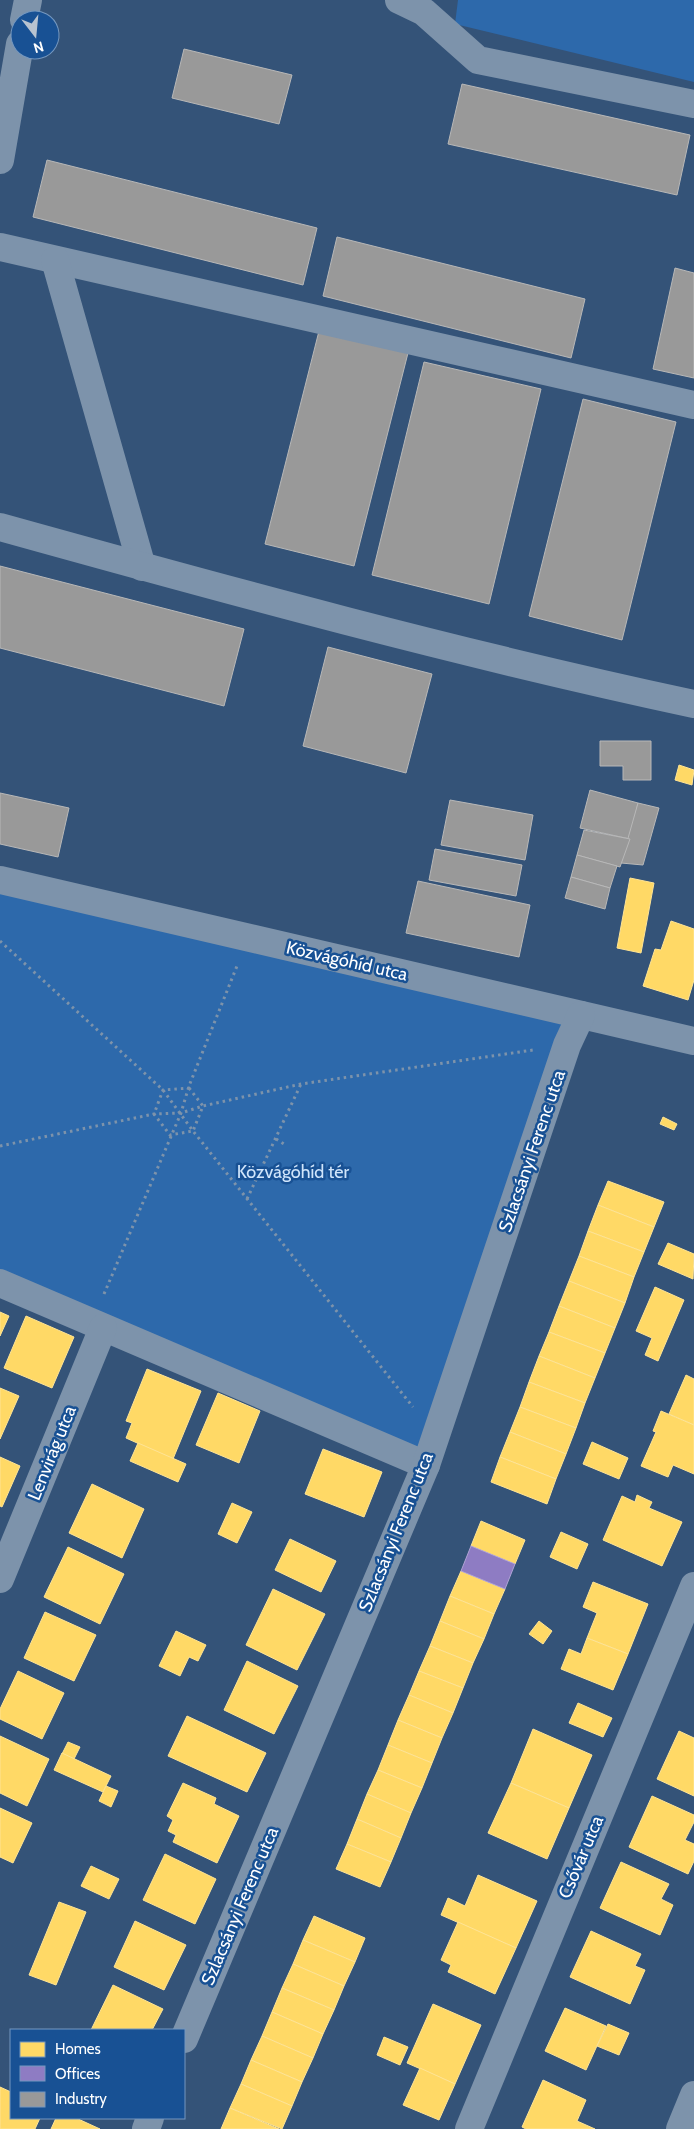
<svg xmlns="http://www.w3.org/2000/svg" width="694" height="2129" font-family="Cabin,sans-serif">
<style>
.green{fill:#2d69ab}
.homes{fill:#ffd966;stroke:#ffe494}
.offices{fill:#8e7cc3;stroke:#b0a3d5}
.industry{fill:#999;stroke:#b8b8b8}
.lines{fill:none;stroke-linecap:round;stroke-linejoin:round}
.path{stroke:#7d93ab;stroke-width:3;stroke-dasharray:2.5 4;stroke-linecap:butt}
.minor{stroke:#7d93ab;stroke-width:28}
.labels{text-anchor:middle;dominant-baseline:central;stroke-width:5;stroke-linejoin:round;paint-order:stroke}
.street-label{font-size:18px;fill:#fff;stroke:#185194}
.park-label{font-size:18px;fill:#d0e5fb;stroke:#185194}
</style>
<rect width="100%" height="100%" fill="#345378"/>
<!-- green -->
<g class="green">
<path d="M 458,0 L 694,0 L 694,82 L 455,24 Z"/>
<path d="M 0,880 L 581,1015 L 426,1465 L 0,1283 Z"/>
</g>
<!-- homes -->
<g class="homes">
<path d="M 679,765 L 694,770 L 692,785 L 675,780 Z"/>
<path d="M 630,878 L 654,883 L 641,953 L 617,948 Z"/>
<path d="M 671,921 L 694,929 L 694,980 L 688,1000 L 643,986 L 655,949 L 661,950 Z"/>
<path d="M 663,1117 L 677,1124 L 674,1130 L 660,1124 Z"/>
<path d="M 608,1181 L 664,1202 L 654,1227 L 598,1205 Z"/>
<path d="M 598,1205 L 654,1227 L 644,1252 L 588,1231 Z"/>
<path d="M 588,1231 L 644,1252 L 634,1277 L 579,1256 Z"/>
<path d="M 668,1243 L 694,1254 L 693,1279 L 658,1264 Z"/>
<path d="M 579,1256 L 634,1277 L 625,1303 L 569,1281 Z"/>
<path d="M 569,1281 L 625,1303 L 615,1328 L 559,1306 Z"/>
<path d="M 655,1287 L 684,1300 L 658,1361 L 645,1355 L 652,1338 L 636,1331 Z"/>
<path d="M 559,1306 L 615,1328 L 605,1353 L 549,1332 Z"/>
<path d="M 0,1312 L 9,1316 L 0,1336 Z"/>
<path d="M 26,1316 L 74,1337 L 52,1388 L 4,1368 Z"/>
<path d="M 549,1332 L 605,1353 L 595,1378 L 539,1356 Z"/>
<path d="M 539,1356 L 595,1378 L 585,1403 L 529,1382 Z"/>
<path d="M 147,1369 L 201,1391 L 173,1459 L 126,1438 L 132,1423 L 126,1421 Z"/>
<path d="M 686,1375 L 694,1379 L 694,1425 L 669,1414 Z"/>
<path d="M 529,1382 L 585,1403 L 576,1428 L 520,1407 Z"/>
<path d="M 0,1388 L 19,1396 L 0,1439 Z"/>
<path d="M 218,1393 L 260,1411 L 239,1463 L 196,1445 Z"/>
<path d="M 520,1407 L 576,1428 L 566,1454 L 510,1432 Z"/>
<path d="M 661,1411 L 694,1425 L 694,1474 L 673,1465 L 668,1477 L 641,1466 L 656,1432 L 653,1431 Z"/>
<path d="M 510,1432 L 566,1454 L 556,1479 L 500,1457 Z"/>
<path d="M 592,1442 L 628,1458 L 619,1479 L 583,1464 Z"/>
<path d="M 138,1443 L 186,1464 L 178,1482 L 130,1461 Z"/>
<path d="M 323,1449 L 382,1472 L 364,1517 L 305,1494 Z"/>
<path d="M 0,1457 L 20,1466 L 2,1507 L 0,1506 Z"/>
<path d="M 500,1457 L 556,1479 L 547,1504 L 491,1482 Z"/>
<path d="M 92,1484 L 144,1509 L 122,1558 L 69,1533 Z"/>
<path d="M 637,1495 L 652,1502 L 649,1508 L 682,1522 L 662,1566 L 603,1540 L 622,1496 L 635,1502 Z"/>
<path d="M 232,1503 L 252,1512 L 237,1543 L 218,1534 Z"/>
<path d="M 481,1521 L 525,1540 L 515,1564 L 471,1546 Z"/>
<path d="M 561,1532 L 588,1544 L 577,1569 L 550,1557 Z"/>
<path d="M 290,1539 L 336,1561 L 321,1592 L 275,1570 Z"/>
<path d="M 68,1547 L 124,1574 L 100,1624 L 44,1597 Z"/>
<path d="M 461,1571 L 505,1589 L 494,1614 L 450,1596 Z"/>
<path d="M 593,1582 L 648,1604 L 628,1654 L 587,1638 L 597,1613 L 583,1607 Z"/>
<path d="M 273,1589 L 325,1614 L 297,1670 L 246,1645 Z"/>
<path d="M 450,1596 L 494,1614 L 484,1639 L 440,1621 Z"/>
<path d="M 45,1612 L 96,1635 L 74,1681 L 24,1658 Z"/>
<path d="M 440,1621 L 484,1639 L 473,1663 L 430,1646 Z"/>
<path d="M 539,1621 L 552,1631 L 543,1644 L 529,1634 Z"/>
<path d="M 176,1631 L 206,1645 L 198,1661 L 189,1657 L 180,1676 L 159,1666 Z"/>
<path d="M 587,1638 L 628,1654 L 613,1690 L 561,1669 L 569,1649 L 581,1654 Z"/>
<path d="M 430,1646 L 473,1663 L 463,1688 L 419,1671 Z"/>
<path d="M 247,1661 L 298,1686 L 274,1734 L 224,1710 Z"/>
<path d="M 18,1671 L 64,1693 L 42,1739 L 0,1719 L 0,1709 Z"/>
<path d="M 419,1671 L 463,1688 L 453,1713 L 409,1695 Z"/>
<path d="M 409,1695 L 453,1713 L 442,1738 L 398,1720 Z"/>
<path d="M 578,1703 L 612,1718 L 603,1737 L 569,1723 Z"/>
<path d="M 187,1716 L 266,1753 L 247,1792 L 168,1756 Z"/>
<path d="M 398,1720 L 442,1738 L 432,1763 L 388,1745 Z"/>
<path d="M 533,1729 L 592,1755 L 569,1808 L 511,1783 Z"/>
<path d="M 679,1731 L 694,1738 L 694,1796 L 657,1779 Z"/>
<path d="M 0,1736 L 49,1759 L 27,1806 L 0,1793 Z"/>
<path d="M 68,1742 L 80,1747 L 74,1759 L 62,1754 Z"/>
<path d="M 388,1745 L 432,1763 L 422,1788 L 378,1770 Z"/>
<path d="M 62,1753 L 111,1776 L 103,1792 L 54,1770 Z"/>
<path d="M 378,1770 L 422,1788 L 411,1813 L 367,1794 Z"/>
<path d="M 183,1783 L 216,1798 L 214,1804 L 239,1816 L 217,1863 L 173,1842 L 176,1835 L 168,1831 L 173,1820 L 167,1816 Z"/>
<path d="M 511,1783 L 569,1808 L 547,1859 L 488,1833 Z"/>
<path d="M 106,1786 L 118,1791 L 111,1807 L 99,1801 Z"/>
<path d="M 367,1794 L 411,1813 L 401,1838 L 357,1819 Z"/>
<path d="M 652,1796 L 694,1815 L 694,1822 L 685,1840 L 694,1844 L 694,1861 L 688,1874 L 629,1847 Z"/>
<path d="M 0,1808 L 32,1823 L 13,1863 L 0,1857 Z"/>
<path d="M 357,1819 L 401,1838 L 391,1862 L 347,1844 Z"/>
<path d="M 347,1844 L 391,1862 L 380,1887 L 336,1869 Z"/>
<path d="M 165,1854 L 216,1879 L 195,1924 L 143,1900 Z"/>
<path d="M 621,1862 L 669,1884 L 661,1899 L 673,1905 L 660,1935 L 600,1908 Z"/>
<path d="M 91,1866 L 119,1879 L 109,1899 L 81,1886 Z"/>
<path d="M 478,1875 L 537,1901 L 516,1948 L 441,1915 L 448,1898 L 465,1906 Z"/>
<path d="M 59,1902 L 86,1912 L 56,1985 L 29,1975 Z"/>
<path d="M 314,1916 L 365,1938 L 355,1962 L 303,1940 Z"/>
<path d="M 135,1921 L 186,1945 L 164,1990 L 114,1967 Z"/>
<path d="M 458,1922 L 516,1948 L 495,1994 L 448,1972 L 451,1965 L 441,1960 Z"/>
<path d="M 591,1931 L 641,1954 L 635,1966 L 645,1970 L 630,2004 L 570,1977 Z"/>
<path d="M 303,1940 L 355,1962 L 344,1986 L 293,1964 Z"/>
<path d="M 293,1964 L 344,1986 L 334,2010 L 282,1988 Z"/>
<path d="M 113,1985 L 163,2009 L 152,2030 L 91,2030 Z"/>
<path d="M 282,1988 L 334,2010 L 323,2034 L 272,2012 Z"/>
<path d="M 433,2004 L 481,2025 L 455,2084 L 407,2063 Z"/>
<path d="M 565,2008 L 606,2026 L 586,2070 L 545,2051 Z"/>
<path d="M 272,2012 L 323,2034 L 313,2058 L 262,2036 Z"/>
<path d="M 608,2024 L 629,2033 L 619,2055 L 597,2046 Z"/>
<path d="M 262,2036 L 313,2058 L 302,2082 L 251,2060 Z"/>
<path d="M 384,2037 L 408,2047 L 400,2065 L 377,2055 Z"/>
<path d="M 251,2060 L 302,2082 L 292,2106 L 241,2084 Z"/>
<path d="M 420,2068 L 455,2084 L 439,2120 L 403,2105 Z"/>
<path d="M 543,2080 L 586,2100 L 577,2121 L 595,2129 L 526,2129 L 522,2127 Z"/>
<path d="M 241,2084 L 292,2106 L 282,2129 L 230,2108 Z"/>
<path d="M 0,2087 L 11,2092 L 11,2118 L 40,2118 L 35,2129 L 0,2129 Z"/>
<path d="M 230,2108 L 279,2129 L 221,2129 Z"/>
<path d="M 56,2118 L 76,2118 L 100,2129 L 51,2129 Z"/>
</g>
<!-- offices -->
<path class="offices" d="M 471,1546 L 515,1564 L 505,1589 L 461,1571 Z"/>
<!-- industry -->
<g class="industry">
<path d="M 184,49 L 292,75 L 279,124 L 172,98 Z"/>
<path d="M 462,84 L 690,135 L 677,195 L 448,144 Z"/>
<path d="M 47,160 L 317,228 L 303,285 L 33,217 Z"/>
<path d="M 337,237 L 585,299 L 571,358 L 323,296 Z"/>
<path d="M 675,268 L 694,273 L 694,378 L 653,369 Z"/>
<path d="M 319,331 L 408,353 L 354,566 L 265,544 Z"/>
<path d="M 424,362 L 541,389 L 489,604 L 372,575 Z"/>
<path d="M 583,399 L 676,422 L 622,640 L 529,616 Z"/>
<path d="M 0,566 L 244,629 L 224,706 L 0,648 Z"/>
<path d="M 328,647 L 432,674 L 406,773 L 303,746 Z"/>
<path d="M 600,741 L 651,741 L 651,780 L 623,780 L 623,766 L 600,766 Z"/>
<path d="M 590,790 L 638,803 L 630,839 L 580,828 Z"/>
<path d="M 0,793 L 69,808 L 58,857 L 0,844 Z"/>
<path d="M 450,800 L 533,815 L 525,860 L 441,845 Z"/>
<path d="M 638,803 L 659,808 L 643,865 L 621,863 Z"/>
<path d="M 584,830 L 630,839 L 620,867 L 577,855 Z"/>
<path d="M 435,849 L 522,865 L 516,896 L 429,880 Z"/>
<path d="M 577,855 L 617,866 L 610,888 L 571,877 Z"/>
<path d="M 571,877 L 610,888 L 605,909 L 565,898 Z"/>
<path d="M 418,881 L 530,905 L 519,957 L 406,933 Z"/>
</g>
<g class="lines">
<!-- path -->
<g class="path">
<path d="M 0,941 L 163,1090 L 193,1131 L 413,1407"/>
<path d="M 189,1088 L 203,1106 L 193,1131 L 170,1135 L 154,1114 L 163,1090 Z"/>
<path d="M 276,1139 L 284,1144"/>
<path d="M 0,1146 L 154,1114 L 181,1113 L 203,1106 L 301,1084 L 533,1050"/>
<path d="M 247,1199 L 301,1084"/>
<path d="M 104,1294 L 181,1113 L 189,1086 L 237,966"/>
</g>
<!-- minor -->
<g class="minor">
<path d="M 399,0 L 424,12 L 478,60 L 694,104"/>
<path d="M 24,20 L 28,0"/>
<path d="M 0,160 L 20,44"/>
<path d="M 0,247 L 694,405"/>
<path d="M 55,260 L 142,567"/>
<path d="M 0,527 C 230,591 460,654 694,704"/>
<path d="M 0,880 L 694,1041"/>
<path d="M 0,1283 L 426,1465"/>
<path d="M 0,1579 L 103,1328"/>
<path d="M 184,2039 L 426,1465 L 567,1045 L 581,1015"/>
<path d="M 146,2129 L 150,2118"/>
<path d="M 469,2129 L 694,1586"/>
<path d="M 680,2129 L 694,2095"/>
</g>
</g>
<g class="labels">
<!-- street labels -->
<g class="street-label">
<text transform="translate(347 961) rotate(13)">Közvágóhíd utca</text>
<text transform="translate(532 1151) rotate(-71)">Szlacsányi Ferenc utca</text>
<text transform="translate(52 1453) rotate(-68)">Lenvirág utca</text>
<text transform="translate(396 1532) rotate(-68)">Szlacsányi Ferenc utca</text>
<text transform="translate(581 1857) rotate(-67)">Csővár utca</text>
<text transform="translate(240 1906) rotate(-67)">Szlacsányi Ferenc utca</text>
</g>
<!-- park labels -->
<g class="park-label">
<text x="293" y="1172">Közvágóhíd tér</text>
</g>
</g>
<!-- legend -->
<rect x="10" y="2029" width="175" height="90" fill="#185194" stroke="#7497bf"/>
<rect x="20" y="2042" width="25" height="15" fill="#ffd966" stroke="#7497bf"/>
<text x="55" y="2054" font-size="15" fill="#ffffff">Homes</text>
<rect x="20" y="2066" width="25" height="15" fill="#8e7cc3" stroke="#7497bf"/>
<text x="55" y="2079" font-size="15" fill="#ffffff">Offices</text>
<rect x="20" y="2092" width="25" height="15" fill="#999999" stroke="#7497bf"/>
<text x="55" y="2104" font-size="15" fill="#ffffff">Industry</text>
<!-- north arrow -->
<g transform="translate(35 35) rotate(164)"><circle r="24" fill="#185194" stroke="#7497bf"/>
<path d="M0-4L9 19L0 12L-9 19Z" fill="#b8c3d0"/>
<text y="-8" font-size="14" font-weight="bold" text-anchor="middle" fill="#ffffff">N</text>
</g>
</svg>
